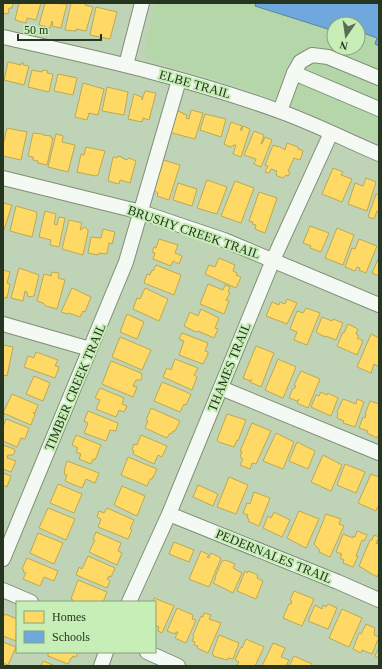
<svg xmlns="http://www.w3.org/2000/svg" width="382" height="669" font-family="Georgia,serif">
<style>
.built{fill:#b5d6a8;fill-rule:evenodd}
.homes{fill:#ffd966;stroke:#bea851}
.schools{fill:#6fa8dc;stroke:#5986a4}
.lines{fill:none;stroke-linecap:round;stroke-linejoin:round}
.minor-casing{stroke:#7e8e78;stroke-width:16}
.minor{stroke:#f5f9f4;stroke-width:14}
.labels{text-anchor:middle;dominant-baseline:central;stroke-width:4;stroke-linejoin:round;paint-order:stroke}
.street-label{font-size:13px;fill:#263520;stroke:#c7eeb7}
</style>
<rect width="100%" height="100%" fill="#bfd4b7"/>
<!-- built -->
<path class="built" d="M 155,3 L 379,3 L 379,142 L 252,90 L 146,59 L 144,50 ZM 334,24 L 358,24 L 358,48 L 334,48 Z"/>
<!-- homes -->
<g class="homes">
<path d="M 3,3 L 13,3 L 12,8 L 9,8 L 8,14 L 3,13 Z"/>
<path d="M 19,3 L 41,3 L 36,20 L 27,18 L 26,23 L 15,20 Z"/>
<path d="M 45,3 L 67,4 L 61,28 L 52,26 L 53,22 L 52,21 L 50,28 L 39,25 Z"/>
<path d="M 71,3 L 86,3 L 85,5 L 93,7 L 86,31 L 76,29 L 76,31 L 65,30 Z"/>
<path d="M 96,7 L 117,12 L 110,39 L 90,35 Z"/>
<path d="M 8,62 L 21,65 L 21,63 L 24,63 L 23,65 L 29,66 L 24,85 L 4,80 Z"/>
<path d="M 32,70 L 42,72 L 43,70 L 48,71 L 47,73 L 53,74 L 49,92 L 28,87 Z"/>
<path d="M 58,74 L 77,78 L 73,95 L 54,91 Z"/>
<path d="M 83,83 L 104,89 L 98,115 L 89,113 L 87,120 L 75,117 Z"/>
<path d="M 107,87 L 128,92 L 124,115 L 102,111 Z"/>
<path d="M 145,91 L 156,93 L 149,120 L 143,118 L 142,122 L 128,119 L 134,94 L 142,97 L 142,100 Z"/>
<path d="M 175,110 L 183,113 L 183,114 L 187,115 L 186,118 L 189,119 L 191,110 L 203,113 L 195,139 L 172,133 L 171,132 Z"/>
<path d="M 205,114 L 226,119 L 221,137 L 200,130 Z"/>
<path d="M 231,122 L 242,126 L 240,130 L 242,130 L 243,126 L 250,129 L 241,157 L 233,154 L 236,145 L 234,145 L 230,147 L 224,144 Z"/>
<path d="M 7,128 L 27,132 L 21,160 L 3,156 L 3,145 Z"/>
<path d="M 254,131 L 264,135 L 261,144 L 262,144 L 265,137 L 272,140 L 261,167 L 254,164 L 256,159 L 244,155 Z"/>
<path d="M 33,133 L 43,134 L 43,135 L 51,136 L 51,138 L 53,138 L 47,165 L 38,163 L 38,161 L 33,160 L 33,157 L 28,156 Z"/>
<path d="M 56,134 L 63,136 L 62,142 L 75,145 L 68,172 L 48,167 Z"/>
<path d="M 287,143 L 298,147 L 298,149 L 303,151 L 300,160 L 294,158 L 288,171 L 290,172 L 288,176 L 286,175 L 283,178 L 277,176 L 276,173 L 277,171 L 271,169 L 269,173 L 265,172 L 268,166 L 265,165 L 273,145 L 278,147 L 278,146 L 285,150 Z"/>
<path d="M 86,147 L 105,151 L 98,175 L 97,175 L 96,176 L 77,172 L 81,154 L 84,155 Z"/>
<path d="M 118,156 L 122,157 L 122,158 L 127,160 L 129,158 L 136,161 L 130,183 L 120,180 L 119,184 L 108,181 L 113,157 L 117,158 Z"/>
<path d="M 160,159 L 180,165 L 169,200 L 157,196 L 158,193 L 150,188 Z"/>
<path d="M 333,168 L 343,172 L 341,175 L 352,179 L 342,202 L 322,194 Z"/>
<path d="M 366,178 L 376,182 L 367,211 L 348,204 L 355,183 L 363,186 Z"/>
<path d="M 207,180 L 227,187 L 217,214 L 197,208 Z"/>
<path d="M 235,181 L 254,188 L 241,223 L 221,216 Z"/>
<path d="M 178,183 L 197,189 L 192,206 L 173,200 Z"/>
<path d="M 259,192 L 277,198 L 265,233 L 255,229 L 256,225 L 252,224 L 253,222 L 249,221 Z"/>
<path d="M 376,194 L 379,195 L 379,212 L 377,211 L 374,219 L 368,217 Z"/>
<path d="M 3,203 L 12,205 L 4,230 L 3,229 Z"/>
<path d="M 16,206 L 37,212 L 36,214 L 37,215 L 32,237 L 10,231 Z"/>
<path d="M 45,211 L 56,214 L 54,224 L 57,225 L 59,217 L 65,218 L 59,247 L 50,245 L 51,240 L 39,237 Z"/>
<path d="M 69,220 L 82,223 L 80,230 L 85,227 L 88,230 L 88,232 L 83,255 L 62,249 Z"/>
<path d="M 310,226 L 329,233 L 321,252 L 310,248 L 311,246 L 303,243 Z"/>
<path d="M 337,228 L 354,235 L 343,265 L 325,258 Z"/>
<path d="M 103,229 L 115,232 L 112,244 L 109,243 L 107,254 L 99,253 L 98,255 L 88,253 L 91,237 L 101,238 Z"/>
<path d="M 159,239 L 178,245 L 175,253 L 182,256 L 179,264 L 173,261 L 171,266 L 153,259 L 155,253 L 152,252 L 154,247 L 156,248 Z"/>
<path d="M 359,239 L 377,246 L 366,273 L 359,270 L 360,268 L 357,267 L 355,271 L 345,267 L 352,248 L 355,249 Z"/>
<path d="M 379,257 L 379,276 L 372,273 Z"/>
<path d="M 219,258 L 235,265 L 233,271 L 237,273 L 236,275 L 241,277 L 236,288 L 205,274 L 209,265 L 215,267 Z"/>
<path d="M 156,265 L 181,275 L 174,295 L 144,283 L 147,274 L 150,275 L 152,270 L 153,271 Z"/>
<path d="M 19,268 L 39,275 L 34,296 L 28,297 L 27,292 L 25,291 L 23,301 L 11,298 Z"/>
<path d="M 3,270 L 10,272 L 7,283 L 10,284 L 7,298 L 3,297 Z"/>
<path d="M 52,272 L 59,273 L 58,278 L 65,280 L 57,309 L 46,306 L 43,303 L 37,301 L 44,274 L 51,276 Z"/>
<path d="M 208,284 L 223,290 L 225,285 L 230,287 L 228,292 L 230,293 L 226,300 L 229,301 L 224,314 L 200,304 Z"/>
<path d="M 72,288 L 91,297 L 85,312 L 83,311 L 80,317 L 69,313 L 68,314 L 61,312 Z"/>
<path d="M 145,288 L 168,299 L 159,321 L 133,309 L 137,298 L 140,299 Z"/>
<path d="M 287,299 L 297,303 L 287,324 L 266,316 L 272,302 L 279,305 L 280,302 L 285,304 Z"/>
<path d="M 306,308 L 320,313 L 307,345 L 294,340 L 297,332 L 290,329 L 297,311 L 303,313 Z"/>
<path d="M 201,309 L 219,318 L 215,328 L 218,329 L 214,338 L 198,331 L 196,332 L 184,326 L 190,312 L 198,316 Z"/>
<path d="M 127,314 L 144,322 L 137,339 L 120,332 Z"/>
<path d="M 322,317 L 332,321 L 333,319 L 343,323 L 336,340 L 326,336 L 325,337 L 316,332 Z"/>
<path d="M 348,324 L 358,329 L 356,334 L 359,336 L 357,338 L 363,341 L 357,355 L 337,346 L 343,332 L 344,333 Z"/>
<path d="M 182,333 L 208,343 L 205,351 L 208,352 L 208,354 L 203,364 L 179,355 L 184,341 L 179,339 Z"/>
<path d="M 371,334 L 379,338 L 379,367 L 374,364 L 371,373 L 357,367 Z"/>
<path d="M 120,337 L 151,350 L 142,370 L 112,357 Z"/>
<path d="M 3,345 L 13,347 L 7,376 L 3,375 Z"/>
<path d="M 256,346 L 274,353 L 261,387 L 250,382 L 252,379 L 250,381 L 243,378 Z"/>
<path d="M 36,352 L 58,360 L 55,366 L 59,367 L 55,378 L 24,367 L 28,356 L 34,358 Z"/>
<path d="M 175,359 L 198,368 L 194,375 L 197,377 L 192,390 L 163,377 L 167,368 L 171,370 Z"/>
<path d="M 278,359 L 296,367 L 283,398 L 265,390 Z"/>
<path d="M 111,361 L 141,373 L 142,377 L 141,380 L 136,380 L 133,386 L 137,387 L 133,397 L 102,384 Z"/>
<path d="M 301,371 L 320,379 L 308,408 L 297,403 L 299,399 L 297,401 L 289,398 L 293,388 L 294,389 L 296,386 L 294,385 Z"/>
<path d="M 34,376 L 50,383 L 43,401 L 26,394 Z"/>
<path d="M 162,382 L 191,394 L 186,405 L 184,404 L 180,412 L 154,401 Z"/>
<path d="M 100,388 L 124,398 L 122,404 L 127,406 L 124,412 L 119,410 L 116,417 L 96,409 L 100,400 L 95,398 Z"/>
<path d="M 321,392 L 327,395 L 328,393 L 338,398 L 331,416 L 311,407 L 316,395 L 319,396 Z"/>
<path d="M 12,394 L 38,405 L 35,413 L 34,412 L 33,413 L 35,414 L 31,425 L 3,413 Z"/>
<path d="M 343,399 L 356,404 L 357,399 L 364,402 L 355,427 L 343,423 L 344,421 L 337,418 L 338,413 L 337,412 Z"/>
<path d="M 370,401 L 379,404 L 379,434 L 377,438 L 367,433 L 368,431 L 359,428 L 363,417 L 365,418 L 366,414 L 365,414 Z"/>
<path d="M 151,408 L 180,421 L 175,431 L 173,431 L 172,434 L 170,433 L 167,438 L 145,428 L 148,421 L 146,420 Z"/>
<path d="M 88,411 L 118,423 L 116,431 L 110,430 L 106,441 L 84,433 L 88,423 L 84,421 Z"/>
<path d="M 227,414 L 246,420 L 238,441 L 237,440 L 234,447 L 219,442 L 217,440 Z"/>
<path d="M 6,419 L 29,428 L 25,439 L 21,438 L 17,447 L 3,441 L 3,427 Z"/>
<path d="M 252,423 L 271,431 L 256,464 L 252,463 L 250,469 L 240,465 L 243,459 L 240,457 L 242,452 L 240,451 Z"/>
<path d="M 276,433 L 294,442 L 283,469 L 263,461 Z"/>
<path d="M 76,435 L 101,445 L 95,460 L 93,459 L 91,464 L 79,459 L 81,454 L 76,452 L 78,448 L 72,445 Z"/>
<path d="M 141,435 L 167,446 L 162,457 L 158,455 L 154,464 L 133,454 L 134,451 L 132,450 L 134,444 L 137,445 Z"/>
<path d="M 297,442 L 315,451 L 308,469 L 289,461 Z"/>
<path d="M 3,445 L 14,449 L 15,452 L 13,455 L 8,455 L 7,458 L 16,461 L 11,472 L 3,469 Z"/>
<path d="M 323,455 L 342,465 L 331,491 L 311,482 Z"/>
<path d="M 128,457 L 157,469 L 152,479 L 150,479 L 147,486 L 121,475 Z"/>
<path d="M 67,461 L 99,473 L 95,483 L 86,479 L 82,488 L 65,481 L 67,475 L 64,474 L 65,471 L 64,471 Z"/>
<path d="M 345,464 L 365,472 L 356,493 L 337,485 Z"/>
<path d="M 3,473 L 11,476 L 7,487 L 3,485 Z"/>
<path d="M 371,474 L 379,477 L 379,504 L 376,511 L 358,503 Z"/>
<path d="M 229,477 L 248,485 L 236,514 L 217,507 Z"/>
<path d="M 58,484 L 82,494 L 74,513 L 50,503 Z"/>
<path d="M 198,485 L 218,494 L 213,506 L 193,497 Z"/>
<path d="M 122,486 L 145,496 L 137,516 L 114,505 Z"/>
<path d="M 254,492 L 270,498 L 259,526 L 248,521 L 249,519 L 247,518 L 248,515 L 243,513 L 247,503 L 250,504 Z"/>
<path d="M 48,508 L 75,519 L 66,540 L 39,528 Z"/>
<path d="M 107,508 L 134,520 L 130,529 L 132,530 L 128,539 L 98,527 L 101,519 L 97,517 L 99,511 L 104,513 Z"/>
<path d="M 299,511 L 319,519 L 306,548 L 287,538 Z"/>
<path d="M 274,512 L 290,520 L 282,537 L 263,528 L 268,516 L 271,518 Z"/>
<path d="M 326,514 L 341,519 L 339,524 L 344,526 L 330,557 L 319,552 L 320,550 L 317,548 L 317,547 L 314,544 Z"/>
<path d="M 357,531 L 367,535 L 364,541 L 362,540 L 356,556 L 358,556 L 353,567 L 343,563 L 344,560 L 340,558 L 342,554 L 336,552 L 343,534 L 353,538 L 353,536 L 355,537 Z"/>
<path d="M 96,532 L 121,543 L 118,551 L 122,553 L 117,565 L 89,552 L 95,540 L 93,539 Z"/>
<path d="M 38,533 L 63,543 L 54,564 L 30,553 Z"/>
<path d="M 374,535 L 379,537 L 376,543 L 379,544 L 379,572 L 377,577 L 359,566 L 370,540 L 372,540 Z"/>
<path d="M 174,542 L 194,550 L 189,562 L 169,554 Z"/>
<path d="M 201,551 L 209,555 L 207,557 L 209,558 L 211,553 L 221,558 L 209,587 L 189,579 Z"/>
<path d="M 88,556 L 115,568 L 111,577 L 109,576 L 107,579 L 110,581 L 107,588 L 76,575 L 79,567 L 82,569 Z"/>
<path d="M 27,558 L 58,571 L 54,581 L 44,577 L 40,586 L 23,579 L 26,573 L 23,572 L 24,570 L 22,569 Z"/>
<path d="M 225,560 L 235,564 L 233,568 L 242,573 L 233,593 L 213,583 L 216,578 L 215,577 L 222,561 L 224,561 Z"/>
<path d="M 245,571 L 247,573 L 248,571 L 258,575 L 257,578 L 263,581 L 256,599 L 237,591 Z"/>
<path d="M 78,580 L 107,592 L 103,602 L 72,602 L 73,600 L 71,599 Z"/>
<path d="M 294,591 L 314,599 L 302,626 L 283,618 L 289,604 L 291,604 L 292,601 L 290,600 Z"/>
<path d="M 154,598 L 174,606 L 162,633 L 158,631 L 159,627 L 155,625 L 155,602 L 153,602 Z"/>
<path d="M 328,604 L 337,608 L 328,629 L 308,621 L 315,605 L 322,609 L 323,605 L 326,607 Z"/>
<path d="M 177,608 L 193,615 L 192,619 L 196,620 L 186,643 L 175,638 L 178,632 L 176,632 L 175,634 L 167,631 Z"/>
<path d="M 342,609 L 362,618 L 349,647 L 329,638 Z"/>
<path d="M 204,613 L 211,615 L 209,619 L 221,623 L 208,653 L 197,648 L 198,646 L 194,645 L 195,642 L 192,641 L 194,636 L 193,635 L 201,616 L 203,617 Z"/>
<path d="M 5,614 L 17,619 L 16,641 L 3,636 L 3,618 Z"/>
<path d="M 366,624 L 375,628 L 374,635 L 379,637 L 372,654 L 362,650 L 361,653 L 353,649 L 359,633 L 361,634 Z"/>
<path d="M 219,635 L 239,643 L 233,659 L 228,658 L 227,660 L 213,656 L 214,655 L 212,654 Z"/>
<path d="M 246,639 L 264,647 L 255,666 L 245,666 L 244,665 L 244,666 L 240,666 L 237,665 L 239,662 L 235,660 L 241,647 L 242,648 Z"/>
<path d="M 3,642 L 16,647 L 8,665 L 3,663 Z"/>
<path d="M 273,643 L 285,648 L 281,657 L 289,660 L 286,666 L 262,666 Z"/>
<path d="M 379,647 L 379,658 L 375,656 Z"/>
<path d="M 48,652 L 78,652 L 76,657 L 73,656 L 72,658 L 71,658 L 68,664 L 48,656 Z"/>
<path d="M 294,656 L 312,664 L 311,666 L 289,666 Z"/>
<path d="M 43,661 L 55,666 L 41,666 Z"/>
</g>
<!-- schools -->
<path class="schools" d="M 256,3 L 379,3 L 379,46 L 375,44 L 377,38 L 358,31 L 358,24 L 334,24 L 334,31 L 255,6 Z"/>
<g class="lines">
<!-- minor casing -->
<g class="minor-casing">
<g id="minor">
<path d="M 3,37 C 96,58 189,78 279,111 C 313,123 346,140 379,154"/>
<path d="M 126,65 L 142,3"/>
<path d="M 294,73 L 379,109"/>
<path d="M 280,111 L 294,73 L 300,62 L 312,55 L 328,57 L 379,78"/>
<path d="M 3,178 L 141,212 L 224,240 L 379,305"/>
<path d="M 3,324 L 90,349"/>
<path d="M 221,388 L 379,453"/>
<path d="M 169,514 L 338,582 L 379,600"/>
<path d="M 3,559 L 126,262 L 179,80"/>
<path d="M 3,590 L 31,602"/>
<path d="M 129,602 L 169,514 L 273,260 L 331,133"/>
<path d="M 147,652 L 178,666"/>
<path d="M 101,666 L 106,652"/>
</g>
</g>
<!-- minor -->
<use href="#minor" class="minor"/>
</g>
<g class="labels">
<!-- street labels -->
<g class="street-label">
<text transform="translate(195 84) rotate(16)">ELBE TRAIL</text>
<text transform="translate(194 232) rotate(19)">BRUSHY CREEK TRAIL</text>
<text transform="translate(229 367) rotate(-68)">THAMES TRAIL</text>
<text transform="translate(75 387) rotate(-67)">TIMBER CREEK TRAIL</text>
<text transform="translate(274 556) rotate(22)">PEDERNALES TRAIL</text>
</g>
</g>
<!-- border -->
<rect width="382" height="669" fill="none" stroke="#263520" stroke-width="8"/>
<!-- legend -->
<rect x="16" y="601" width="140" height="52" fill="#c7eeb7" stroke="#87a47b"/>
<rect x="24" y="611" width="20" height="12" fill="#ffd966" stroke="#87a47b"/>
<text x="52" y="621" font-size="12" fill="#263520">Homes</text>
<rect x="24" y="631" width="20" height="12" fill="#6fa8dc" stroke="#87a47b"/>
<text x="52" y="641" font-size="12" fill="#263520">Schools</text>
<!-- north arrow -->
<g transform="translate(346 36) rotate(193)"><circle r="19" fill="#c7eeb7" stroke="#87a47b"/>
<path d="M0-3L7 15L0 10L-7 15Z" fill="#5c6d55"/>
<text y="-6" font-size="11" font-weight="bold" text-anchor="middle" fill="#263520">N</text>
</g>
<!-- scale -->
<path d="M18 34v6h83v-6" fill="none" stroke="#263520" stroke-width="2"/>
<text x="24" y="34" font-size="12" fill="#263520" stroke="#c7eeb7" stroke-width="3" paint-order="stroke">50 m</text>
</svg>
